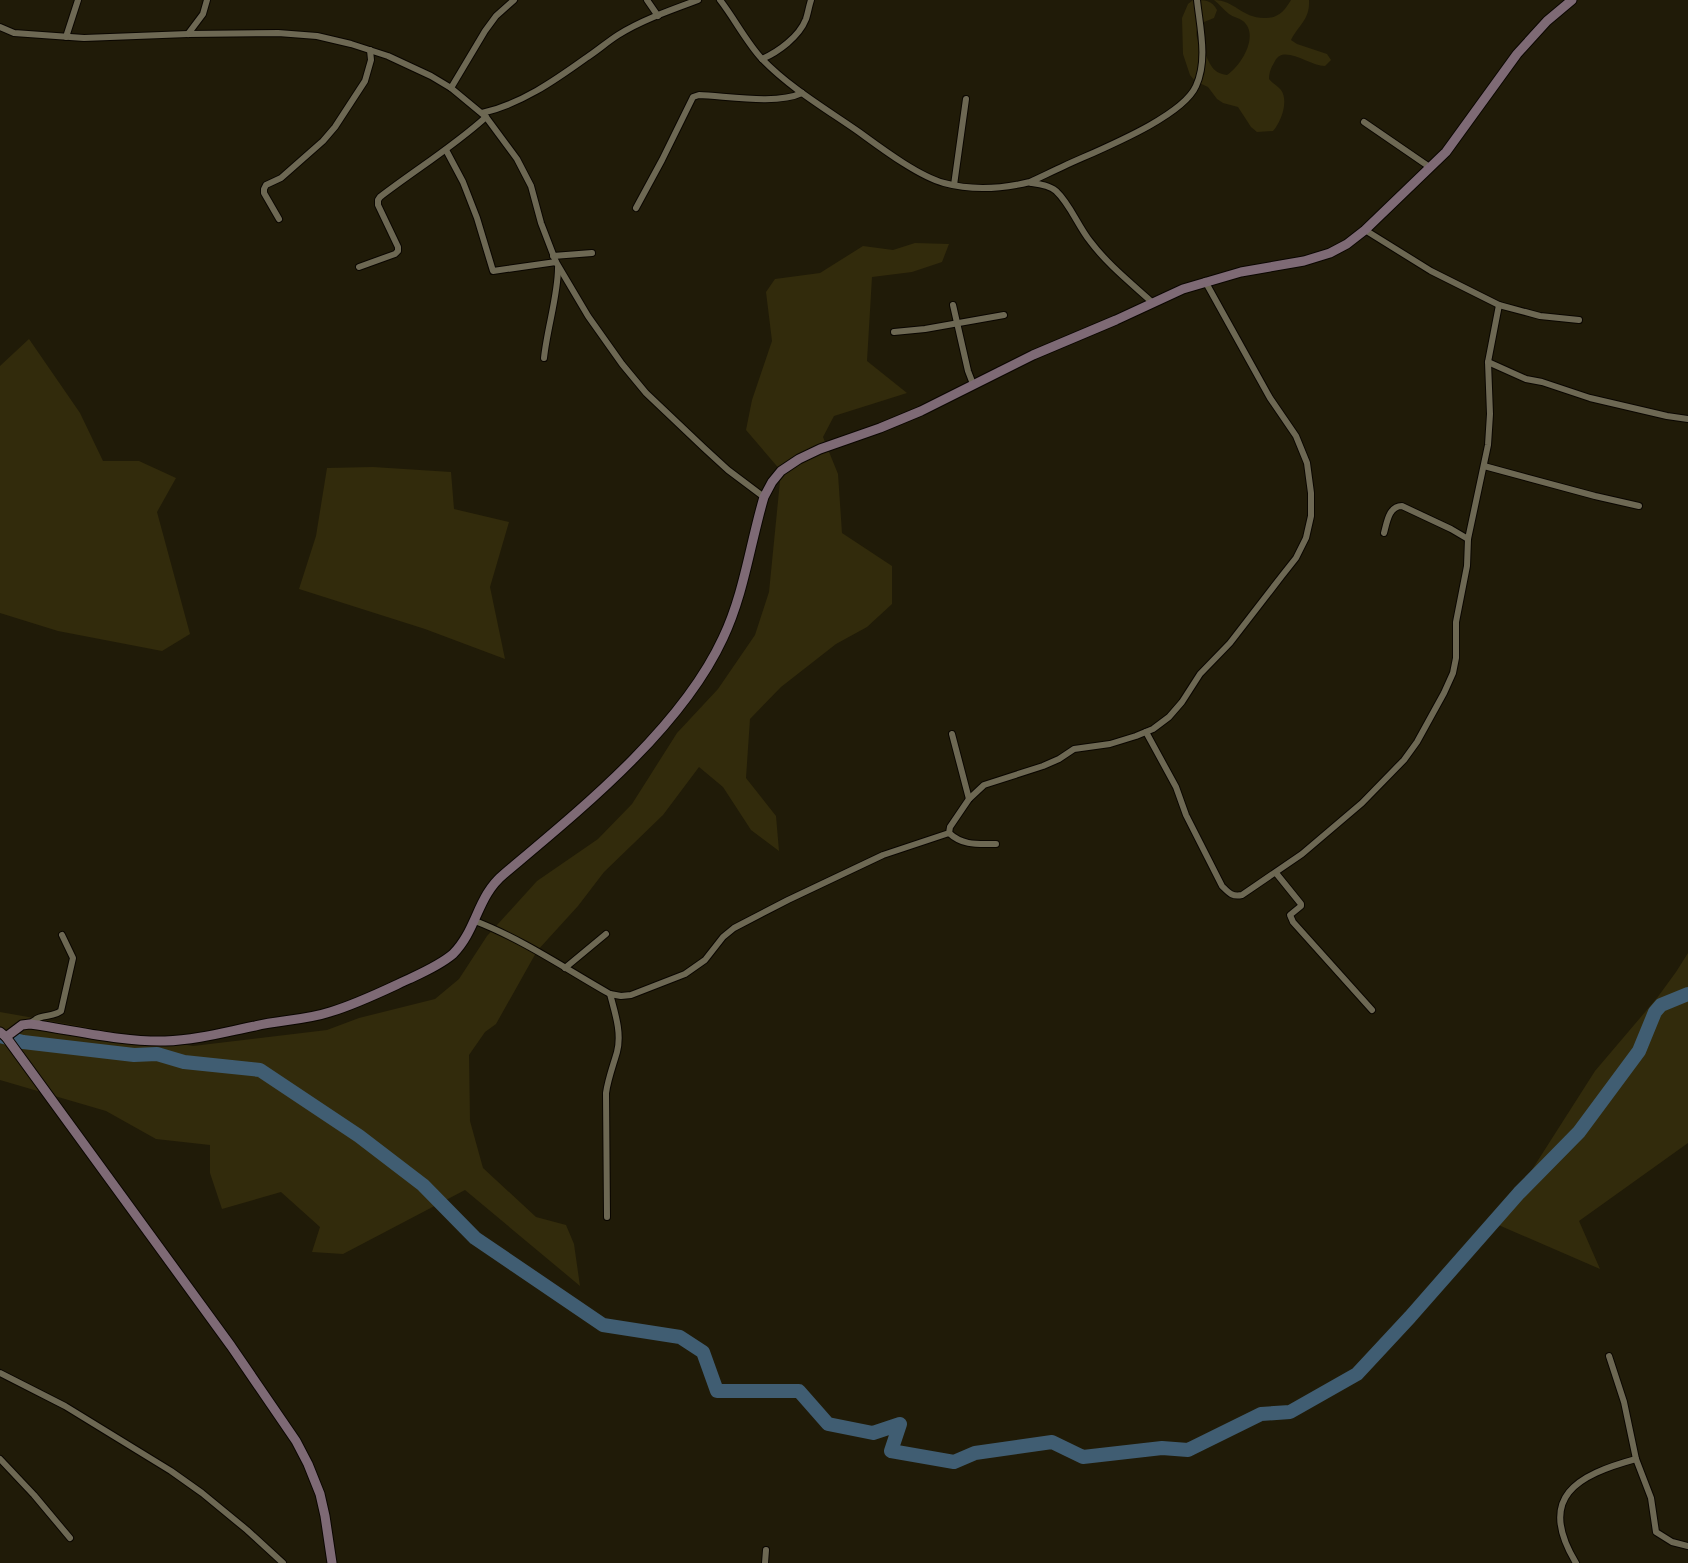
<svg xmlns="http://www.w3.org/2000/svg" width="1688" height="1563" font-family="'Work Sans',sans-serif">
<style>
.green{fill:#322b0c}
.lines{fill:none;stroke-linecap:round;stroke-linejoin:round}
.river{stroke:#405d72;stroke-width:14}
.street-casing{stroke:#0a0600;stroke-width:8}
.secondary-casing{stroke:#0a0600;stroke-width:11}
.street{stroke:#6d6853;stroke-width:6}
.secondary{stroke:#7e6a75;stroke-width:9}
</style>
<rect width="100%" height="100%" fill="#201b08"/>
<!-- green -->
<g class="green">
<path d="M 1193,0 C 1205,0 1212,0 1217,10 L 1214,18 L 1199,24 C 1194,35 1197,40 1203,50 C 1210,62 1211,73 1227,75 C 1241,66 1260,35 1243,21 C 1239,18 1233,17 1229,14 C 1224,10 1219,4 1214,0 C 1235,0 1242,19 1266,18 C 1279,18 1285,10 1291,0 L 1309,0 C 1310,20 1299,24 1291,40 L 1297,44 L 1327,54 L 1331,60 L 1325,66 C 1309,66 1284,44 1275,61 C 1271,68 1269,72 1269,79 C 1272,83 1278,86 1281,90 C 1289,101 1281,122 1273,131 L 1257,132 L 1251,127 L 1238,107 L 1223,103 L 1217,99 L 1208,87 L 1195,81 L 1190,75 L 1183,54 L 1182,18 L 1188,4 Z"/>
<path d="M 915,243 L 949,244 L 942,262 L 912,272 L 872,277 L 867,361 L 907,393 L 834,416 L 823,437 L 838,474 L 842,533 L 892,566 L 892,604 L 867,627 L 836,644 L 781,687 L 750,719 L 746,778 L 776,816 L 779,851 L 751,830 L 723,787 L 699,767 L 663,815 L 604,872 L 578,906 L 537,951 L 496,1024 L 485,1032 L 469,1055 L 470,1121 L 483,1168 L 536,1217 L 566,1225 L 574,1244 L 580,1286 L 465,1190 L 343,1254 L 312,1252 L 320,1227 L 281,1192 L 222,1209 L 210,1173 L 210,1145 L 156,1139 L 106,1111 L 0,1080 L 0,1012 L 193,1046 L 327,1030 L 359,1018 L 435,999 L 459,979 L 487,936 L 537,881 L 598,839 L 632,804 L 677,733 L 718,689 L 755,635 L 769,592 L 781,471 L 746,430 L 752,400 L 772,341 L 766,292 L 775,279 L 820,273 L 863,246 L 893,250 Z"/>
<path d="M 29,339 L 80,413 L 103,461 L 139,461 L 176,478 L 157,512 L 190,634 L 162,651 L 58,631 L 0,613 L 0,366 Z"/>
<path d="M 373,467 L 451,472 L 454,509 L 509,522 L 490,587 L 505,659 L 425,629 L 299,589 L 316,536 L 327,468 Z"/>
<path d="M 1688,953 L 1688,1143 L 1579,1221 L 1600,1269 L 1487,1220 L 1512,1201 L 1595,1071 L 1657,998 L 1676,972 Z"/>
</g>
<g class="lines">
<!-- river -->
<path class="river" d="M 0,1036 L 23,1042 L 134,1055 L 157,1054 L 184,1062 L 260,1070 L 359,1136 L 423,1185 L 475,1238 L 603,1325 L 680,1337 L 703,1352 L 717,1391 L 799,1391 L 828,1424 L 873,1433 L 900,1424 L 891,1451 L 954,1462 L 975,1453 L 1052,1442 L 1083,1457 L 1162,1448 L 1188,1450 L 1261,1414 L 1290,1412 L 1357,1374 L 1410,1317 L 1519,1193 L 1579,1132 L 1639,1051 L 1655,1012 L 1661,1005 L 1688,994"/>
<!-- street casing -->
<g class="street-casing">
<g id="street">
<path d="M 647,0 L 658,16"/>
<path d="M 720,0 C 734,18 747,43 762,59 C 790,88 826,109 859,132 C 881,148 918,176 944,183 C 973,191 1001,189 1030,182 C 1041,177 1053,171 1064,166 C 1096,151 1182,118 1196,86 C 1208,60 1200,28 1197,0"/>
<path d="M 0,27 L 14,33 L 84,38 L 188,34 L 278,33 L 317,36 L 351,44 L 388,56 L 431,76 L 451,88 L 486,117 L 517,159 L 531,186 L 541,223 L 556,262 L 588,316 L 622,364 L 646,393 L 704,448 L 728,470 L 764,497"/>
<path d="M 188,34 L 203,14 L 207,0"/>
<path d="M 66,37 L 78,0"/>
<path d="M 762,59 C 778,52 799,37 806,19 C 808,13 809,6 811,0"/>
<path d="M 451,88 L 485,31 L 496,16 L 514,0"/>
<path d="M 482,113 C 521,104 554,81 586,58 C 597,51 607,42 618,35 C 642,20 671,10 698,0"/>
<path d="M 1364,122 L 1431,168"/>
<path d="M 446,150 L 463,182 L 477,218 L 493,271 L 556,262"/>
<path d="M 1031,183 C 1039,184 1049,185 1056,191 C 1070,204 1078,226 1090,241 C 1108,265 1131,283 1153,303"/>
<path d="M 954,185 L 966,99"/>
<path d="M 636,208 L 662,160 L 693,97 L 699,95 C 727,96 777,105 802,93"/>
<path d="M 279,219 L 264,193 L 264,189 L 266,185 L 281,178 L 323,141 L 335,127 L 365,81 L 371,60 L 370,50"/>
<path d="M 1365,230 L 1431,271 L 1499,305 L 1540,316 L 1579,320"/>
<path d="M 553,256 L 592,253"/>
<path d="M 359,267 L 395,254 L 398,251 L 398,247 L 378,205 L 378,200 L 380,197 C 415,170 453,147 486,117"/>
<path d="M 953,305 L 968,371 L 973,384"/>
<path d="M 894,332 L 925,329 L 1004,315"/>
<path d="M 544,358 C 547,329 558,295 558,268"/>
<path d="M 1488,362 L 1526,379 L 1542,382 L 1590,398 L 1667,416 L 1688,419"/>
<path d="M 1484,466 L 1595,496 L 1639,506"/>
<path d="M 1384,533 C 1387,522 1389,506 1402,506 L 1451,529 L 1468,539"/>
<path d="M 1146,732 L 1176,787 L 1186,815 L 1222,886 C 1229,893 1232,897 1242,895 L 1302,854 L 1362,803 L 1404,760 L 1417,742 L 1444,693 L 1453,673 L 1456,658 L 1456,622 L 1467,566 L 1468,539 L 1488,445 L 1490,414 L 1488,362 L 1499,305"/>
<path d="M 952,734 L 969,799"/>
<path d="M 949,833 C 963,846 978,844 996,844"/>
<path d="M 1276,873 L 1301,904 L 1301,906 L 1290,915 L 1293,922 L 1372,1010"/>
<path d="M 475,921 C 522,939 566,969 610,994 L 621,996 L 631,995 L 685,974 L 705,960 L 723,937 L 734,928 L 788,900 L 883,855 L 949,833 L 950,827 L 969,799 L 984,785 L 1043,766 L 1059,759 L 1074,749 L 1110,744 L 1136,736 L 1153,729 L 1169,717 L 1182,702 L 1200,674 L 1230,643 L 1281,577 L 1296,558 L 1306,538 L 1311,516 L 1311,493 L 1307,463 L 1296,436 L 1270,398 L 1205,281"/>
<path d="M 565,968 L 606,934"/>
<path d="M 30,1024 C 42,1012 50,1019 61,1011 L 73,958 L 62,935"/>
<path d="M 607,1217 L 606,1093 C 608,1079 613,1066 617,1052 C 622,1033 615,1013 610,994"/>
<path d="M 1609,1356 L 1624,1402 L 1636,1459 L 1651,1498 L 1656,1532 L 1672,1542 L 1688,1546"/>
<path d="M 0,1373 L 65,1406 L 171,1471 L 202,1493 L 247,1530 L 283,1563"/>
<path d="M 0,1459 L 34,1495 L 70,1538"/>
<path d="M 765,1563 L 766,1550"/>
<path d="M 1576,1563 C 1536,1497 1577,1475 1636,1459"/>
</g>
</g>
<!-- secondary casing -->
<g class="secondary-casing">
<g id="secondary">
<path d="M 0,1032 L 6,1037 L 231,1346 L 296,1441 L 308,1464 L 320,1494 L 325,1516 L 332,1563"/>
<path d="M 6,1037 L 22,1025 L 30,1024 C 74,1030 121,1042 165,1041 C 196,1040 225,1032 255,1026 C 280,1020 306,1020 330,1012 C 357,1004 383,991 409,979 C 424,972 440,965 453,954 C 477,930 477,896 504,874 C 580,810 681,729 723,638 C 744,594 750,544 764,497 L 772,482 L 781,471 L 799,459 L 820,449 L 880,428 L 921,411 L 1033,355 L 1116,320 L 1183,289 L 1241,272 L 1304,261 L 1330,253 L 1347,244 L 1365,230 L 1446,152 L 1517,54 L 1547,21 L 1572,0"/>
</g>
</g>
<!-- street -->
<use href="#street" class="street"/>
<!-- secondary -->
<use href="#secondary" class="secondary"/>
</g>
</svg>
